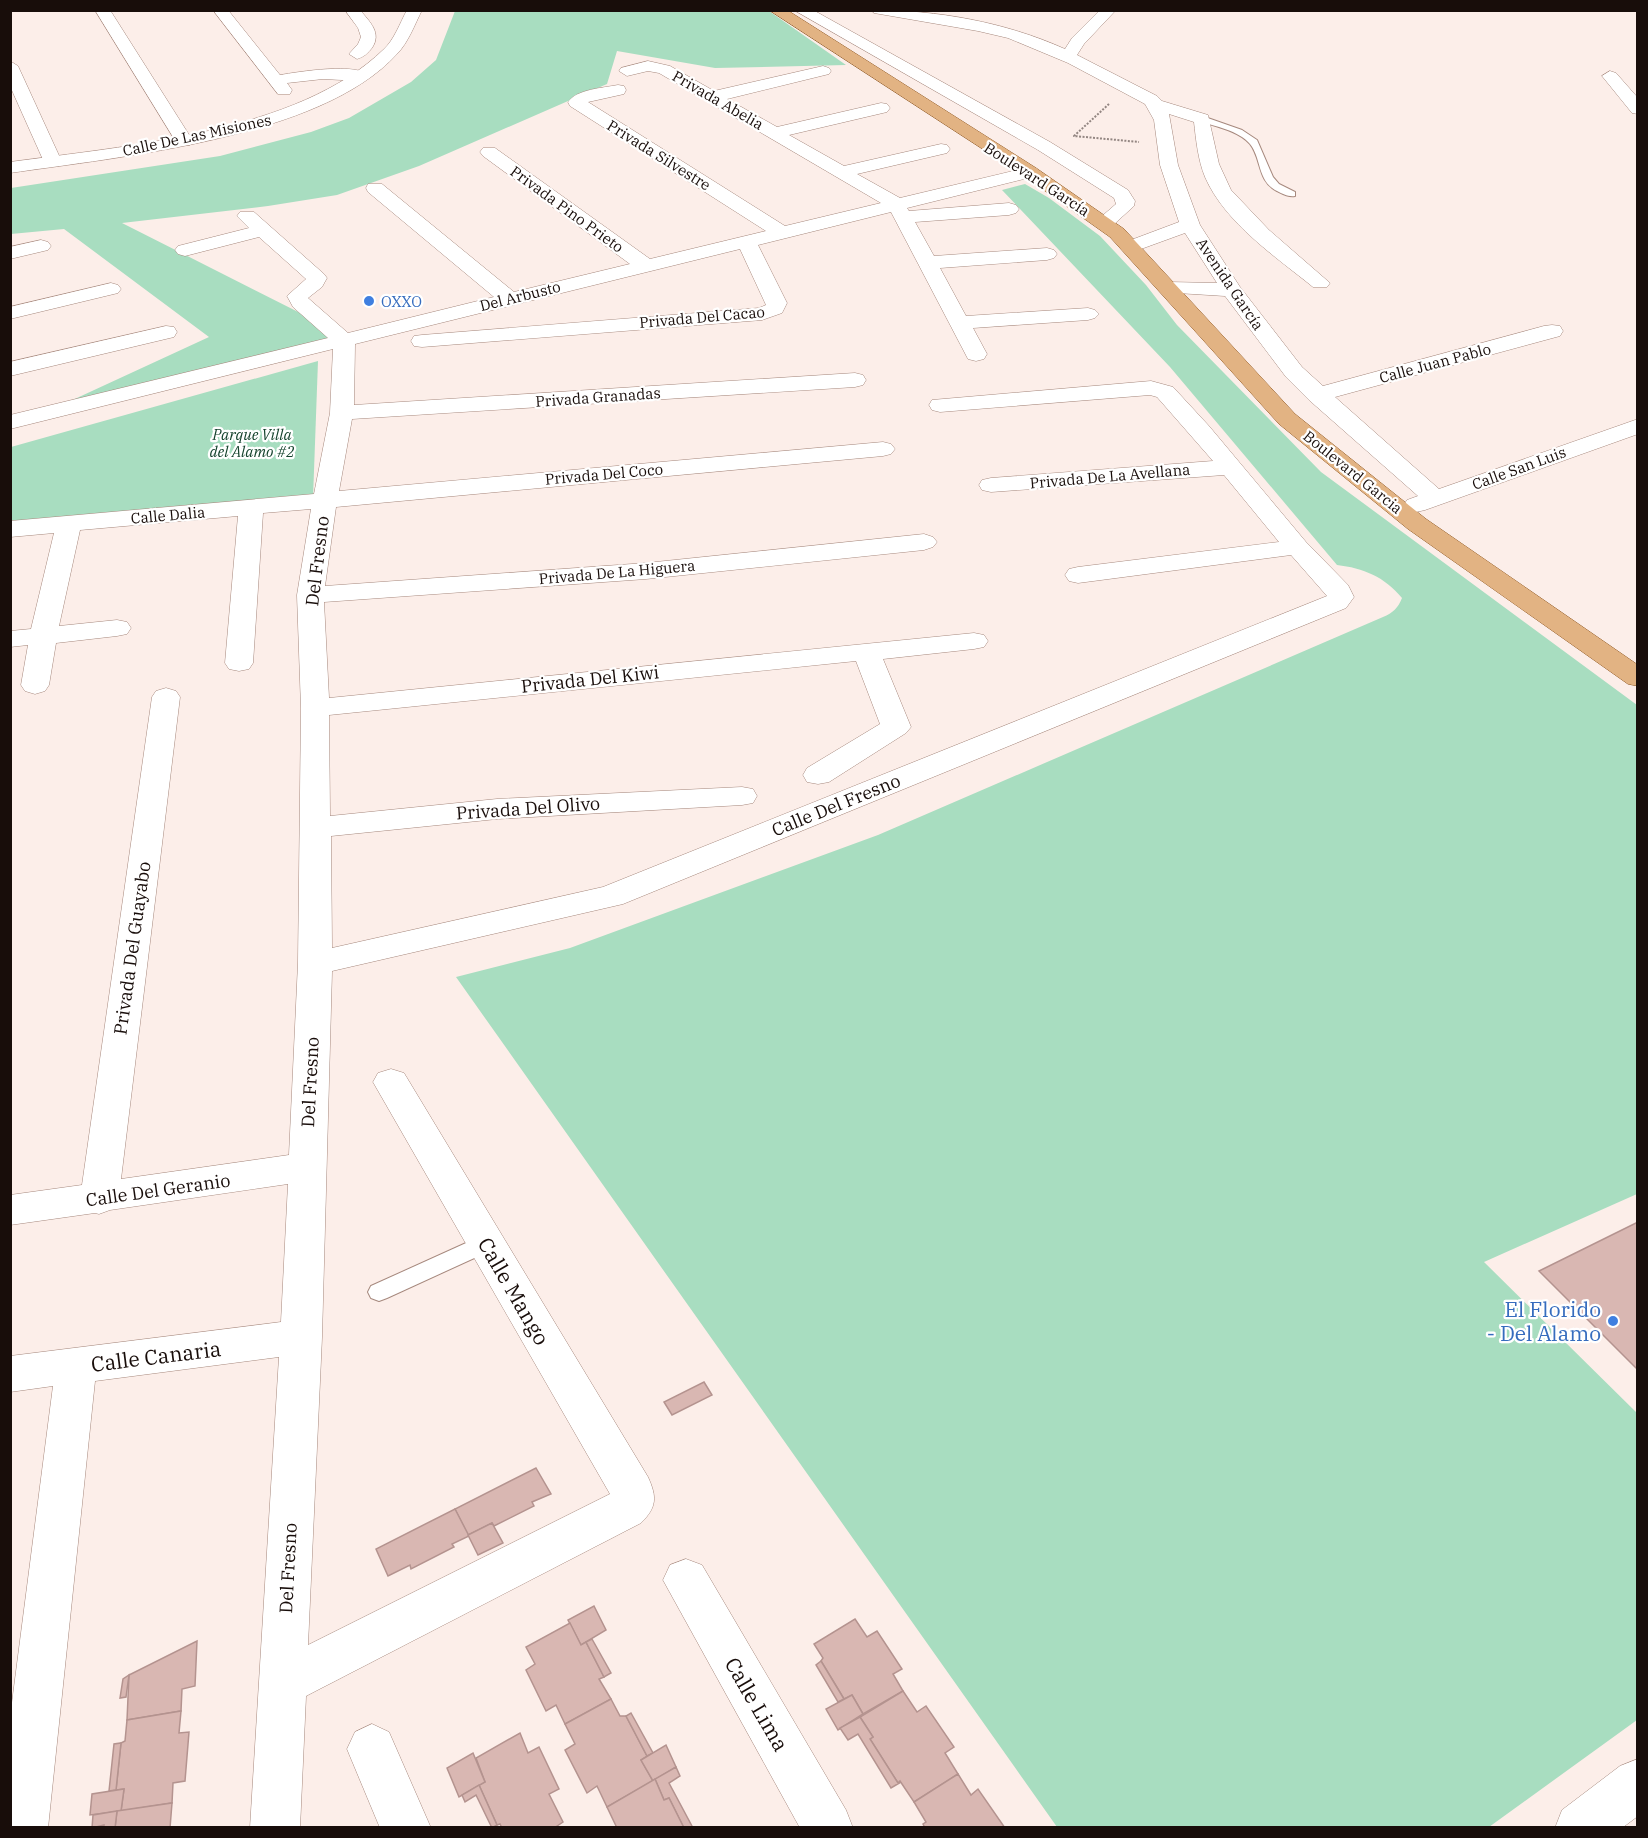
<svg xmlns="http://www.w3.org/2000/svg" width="1648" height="1838" font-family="'IBM Plex Serif',serif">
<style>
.green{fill:#a8ddc0}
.building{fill:#d9b7b2;stroke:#b4938f;stroke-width:1.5}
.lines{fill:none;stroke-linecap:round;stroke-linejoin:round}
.lane-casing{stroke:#a6887d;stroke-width:2}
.street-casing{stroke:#a6887d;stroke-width:1}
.secondary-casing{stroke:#a6887d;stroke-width:1}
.primary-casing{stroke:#8e5823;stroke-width:1}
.path{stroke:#938682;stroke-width:2;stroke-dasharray:2 1.5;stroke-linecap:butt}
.lane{fill:#fff;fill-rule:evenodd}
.street{fill:#fff;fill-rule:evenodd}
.secondary{fill:#fff;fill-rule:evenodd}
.primary{fill:#e2b383;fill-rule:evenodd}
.shop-dot{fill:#3f7fe0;stroke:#fff;stroke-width:2}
.labels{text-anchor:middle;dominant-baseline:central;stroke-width:4.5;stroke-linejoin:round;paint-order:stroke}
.far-street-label{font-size:15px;fill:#180d0a;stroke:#fff}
.far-shop-label{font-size:15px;fill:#366cbe;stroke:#fff;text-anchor:start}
.far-park-label{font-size:15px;font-style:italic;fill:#14422c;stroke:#fff}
.street-label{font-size:18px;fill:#180d0a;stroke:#fff}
.near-street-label{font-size:21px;fill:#180d0a;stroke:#fff}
.near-shop-label{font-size:21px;fill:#366cbe;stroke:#fff;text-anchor:end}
</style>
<rect width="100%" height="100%" fill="#fceee9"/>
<!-- green -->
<g class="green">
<path d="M 455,11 L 769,11 L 846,65 L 715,68 L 617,51 L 607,84 L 419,166 L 337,195 L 268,206 L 122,223 L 330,328 L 344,340 L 40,415 L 209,337 L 64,229 L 11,234 L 11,188 L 220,156 L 311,132 L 349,118 L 411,82 L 436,60 Z"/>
<path d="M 1025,184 L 1049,198 L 1100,236 L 1146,285 L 1177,325 L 1321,472 L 1637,705 L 1637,1194 L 1484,1262 L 1637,1413 L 1637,1720 L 1489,1827 L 1057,1827 L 456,977 L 570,948 L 878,835 L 1383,617 C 1393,613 1398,608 1402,598 C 1385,577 1363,568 1337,565 L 1170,367 L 1002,190 Z"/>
<path d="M 318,361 L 313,498 L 11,522 L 11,447 Z"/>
</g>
<!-- building -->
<g class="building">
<path d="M 1638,1222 L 1638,1370 L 1539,1271 Z"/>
<path d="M 704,1382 L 712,1395 L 672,1415 L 664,1402 Z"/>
<path d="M 536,1468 L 551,1494 L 532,1502 L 534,1506 L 494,1526 L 492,1523 L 468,1535 L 455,1509 Z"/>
<path d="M 455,1509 L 469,1536 L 452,1544 L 454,1547 L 411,1569 L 410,1565 L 388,1576 L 376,1549 Z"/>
<path d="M 492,1523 L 503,1543 L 478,1555 L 468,1535 Z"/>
<path d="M 594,1606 L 606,1630 L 581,1645 L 568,1620 Z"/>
<path d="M 855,1619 L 867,1637 L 877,1631 L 902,1669 L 893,1674 L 903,1691 L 863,1714 L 852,1695 L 844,1699 L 821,1661 L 823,1658 L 814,1644 Z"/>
<path d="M 570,1623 L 581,1645 L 586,1642 L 604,1677 L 599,1679 L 611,1699 L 565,1724 L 556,1705 L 546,1711 L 526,1670 L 535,1664 L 526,1647 Z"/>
<path d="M 592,1639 L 611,1673 L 604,1677 L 586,1642 Z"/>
<path d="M 197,1641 L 195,1686 L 182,1689 L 181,1711 L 127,1720 L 129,1675 Z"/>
<path d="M 821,1661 L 844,1699 L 838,1702 L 816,1665 Z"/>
<path d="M 129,1675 L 126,1697 L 120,1698 L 123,1679 Z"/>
<path d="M 903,1691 L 917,1712 L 926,1706 L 954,1747 L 945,1753 L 958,1774 L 914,1802 L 900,1781 L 898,1783 L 870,1739 L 873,1737 L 860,1717 Z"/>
<path d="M 852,1695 L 863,1714 L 838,1730 L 826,1709 Z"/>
<path d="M 611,1699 L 620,1716 L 626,1716 L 647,1756 L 641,1760 L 653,1781 L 607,1807 L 597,1786 L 587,1793 L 565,1750 L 575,1744 L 565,1724 Z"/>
<path d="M 181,1711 L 179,1733 L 189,1732 L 185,1781 L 173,1783 L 172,1803 L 121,1811 L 124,1789 L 116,1790 L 121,1743 L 125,1741 L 127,1720 Z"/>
<path d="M 631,1713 L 653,1753 L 647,1756 L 626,1716 Z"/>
<path d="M 860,1717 L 873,1737 L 870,1739 L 898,1783 L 901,1782 L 891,1788 L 858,1734 L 848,1740 L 840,1728 Z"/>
<path d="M 520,1733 L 528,1753 L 539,1747 L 559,1789 L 549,1794 L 563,1822 L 554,1828 L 502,1828 L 500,1824 L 497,1825 L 479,1785 L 485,1782 L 476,1758 Z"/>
<path d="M 121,1743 L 116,1790 L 109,1791 L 114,1744 Z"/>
<path d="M 666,1745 L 676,1767 L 653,1781 L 641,1760 Z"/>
<path d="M 473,1753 L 485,1782 L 459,1797 L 447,1768 Z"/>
<path d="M 676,1767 L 680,1776 L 669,1783 L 693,1828 L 684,1828 L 669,1798 L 664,1800 L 655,1779 Z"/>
<path d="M 958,1774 L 971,1795 L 978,1789 L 1005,1828 L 925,1828 L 923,1824 L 926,1822 L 914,1802 Z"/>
<path d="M 655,1779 L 664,1800 L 669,1798 L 684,1828 L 617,1828 L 607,1807 Z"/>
<path d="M 479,1785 L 497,1825 L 492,1828 L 476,1795 L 465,1802 L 462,1795 Z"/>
<path d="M 124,1789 L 121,1811 L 90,1815 L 92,1794 Z"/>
<path d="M 172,1803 L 170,1828 L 115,1828 L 117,1811 Z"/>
<path d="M 117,1811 L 115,1828 L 104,1828 L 104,1825 L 92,1828 L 93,1815 Z"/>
</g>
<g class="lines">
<!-- lane casing -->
<g class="lane-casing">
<g id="lane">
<path d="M 1202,116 L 1242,130 L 1257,140 L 1273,177 L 1279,184 L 1295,192 L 1295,196 C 1288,197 1283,194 1277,191 C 1257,181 1262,159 1250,144 C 1240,131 1214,126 1199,121 L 1197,119 Z"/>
<path d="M 486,1234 L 494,1237 L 497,1243 L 494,1249 L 387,1298 L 379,1301 L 371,1298 L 368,1292 L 371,1286 Z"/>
</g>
</g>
<!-- street casing -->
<g class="street-casing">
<g id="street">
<path d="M 95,10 L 110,10 L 193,141 L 190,145 L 178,145 Z"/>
<path d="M 213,10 L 228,10 L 280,75 C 298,72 358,62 369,76 L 361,81 L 323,79 L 287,83 L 292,90 L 290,94 L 278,94 Z"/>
<path d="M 345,10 L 360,10 C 370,22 382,33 372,48 C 368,53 364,57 357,59 L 349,54 L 358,44 L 361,37 L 358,28 Z"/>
<path d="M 794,10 L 813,10 L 1050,142 L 1128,190 L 1135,201 L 1134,206 L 1111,227 L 1097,227 L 1094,223 L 1116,204 L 1114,198 L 1038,150 Z"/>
<path d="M 872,10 C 937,10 1005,22 1065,49 L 1072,38 L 1100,10 L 1116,10 L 1084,44 L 1077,55 L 1157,96 L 1162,101 L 1208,115 L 1219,164 L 1231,190 L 1269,230 L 1330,283 L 1327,287 L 1313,287 C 1276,257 1225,223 1205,177 C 1198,160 1196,140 1194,122 L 1169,114 L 1178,165 L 1200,225 L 1240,287 L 1302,367 L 1323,386 L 1544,326 L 1552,325 L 1560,326 L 1563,331 L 1560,336 L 1335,397 L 1439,489 L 1638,419 L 1638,434 L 1425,510 L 1416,512 L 1407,510 L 1404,505 L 1407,500 L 1418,496 L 1309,400 L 1286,377 L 1225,296 L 1161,292 L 1158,288 L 1161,284 L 1168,282 L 1217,283 L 1185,233 L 1130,253 L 1123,251 L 1120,247 L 1123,243 L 1179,222 L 1160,165 L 1154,120 L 1145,104 L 1068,63 L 1008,38 L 978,31 L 874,13 Z"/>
<path d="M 10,61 L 18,66 L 62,162 L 59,166 L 47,166 L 44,162 L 10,86 Z"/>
<path d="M 648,61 L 670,66 L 714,91 L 823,66 L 829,68 L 831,71 L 829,74 L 727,99 L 777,127 L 881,103 L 887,104 L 890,108 L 887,112 L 789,135 L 844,166 L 941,144 L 947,145 L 950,149 L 947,153 L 857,174 L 900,198 L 1030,167 L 1036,168 L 1039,172 L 1036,176 L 907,208 L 909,211 L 1009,203 L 1016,205 L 1019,209 L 1016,213 L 1009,215 L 915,222 L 934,256 L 1047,248 L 1054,250 L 1057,254 L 1054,258 L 1047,260 L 940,268 L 966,316 L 1088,308 L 1095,310 L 1099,314 L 1095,318 L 1088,320 L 973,328 L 987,354 L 984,359 L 976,361 L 968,359 L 891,212 L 758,245 L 787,303 L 782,313 L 762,320 L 422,347 L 414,346 L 411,341 L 414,336 L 422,335 L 759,308 L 766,305 L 740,249 L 355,344 L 354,405 L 855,373 L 863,375 L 866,380 L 863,385 L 855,387 L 352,419 L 339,491 L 883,442 L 891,444 L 895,449 L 891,454 L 883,456 L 336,507 L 325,586 L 646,563 L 924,534 L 933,537 L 937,542 L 933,547 L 924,550 L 646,579 L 324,602 L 329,698 L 974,633 L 984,635 L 988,641 L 984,647 L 974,649 L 883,659 L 911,727 L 906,733 L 829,782 L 818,784 L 807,782 L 803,775 L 807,768 L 880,724 L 856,661 L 329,715 L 330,816 L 497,799 L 742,787 L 753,789 L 757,796 L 753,803 L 742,805 L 497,819 L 331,836 L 332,948 L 603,887 L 1327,596 L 1291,555 L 1078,583 L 1069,581 L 1065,575 L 1069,569 L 1078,567 L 1279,542 L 1224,475 L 991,492 L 982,490 L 979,485 L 982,480 L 991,478 L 1213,461 L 1157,397 L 1150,395 L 940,412 L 932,410 L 929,405 L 932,400 L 1151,381 L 1173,387 L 1209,426 L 1306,542 L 1348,585 L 1354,597 L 1346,608 L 623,904 L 332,971 L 322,1337 L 308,1645 L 610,1494 L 373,1082 L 378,1073 L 391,1069 L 404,1073 L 648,1477 C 657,1497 657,1507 641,1523 L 306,1696 L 300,1828 L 250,1828 L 279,1357 L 95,1381 L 48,1828 L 10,1828 L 10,1718 L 53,1386 L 10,1392 L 10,1356 L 281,1322 L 288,1184 L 110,1210 L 99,1214 L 95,1213 L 10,1225 L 10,1195 L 82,1185 L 152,697 L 156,691 L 166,688 L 176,691 L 180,697 L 121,1179 L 289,1155 L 298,963 L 301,708 L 297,595 L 311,509 L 263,513 L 253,663 L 249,669 L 239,671 L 229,669 L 225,663 L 238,516 L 80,530 L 59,626 L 117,620 L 127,622 L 131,628 L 127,634 L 117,636 L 56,643 L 49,685 L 45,691 L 35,694 L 25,691 L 21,685 L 28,645 L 10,647 L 10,631 L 31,629 L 54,533 L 10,537 L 10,521 L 314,494 L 330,413 L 333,349 L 10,429 L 10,415 L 328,338 L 293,307 L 287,296 L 306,279 L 259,237 L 185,256 L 178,254 L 175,250 L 178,246 L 249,228 L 237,216 L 240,212 L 254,212 L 324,274 L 327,278 L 322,287 L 308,298 L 348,333 L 494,297 L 368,192 L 366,188 L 368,184 L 382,184 L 514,292 L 630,264 L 483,156 L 480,152 L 483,148 L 495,148 L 650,259 L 766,231 L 570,106 L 568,102 C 577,89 603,88 618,85 L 624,86 L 626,90 L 624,94 L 588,102 L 785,226 L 881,203 L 659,73 L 648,71 L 627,76 L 619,71 L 621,68 Z"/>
<path d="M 1610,71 L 1616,73 L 1638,98 L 1638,114 L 1632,113 L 1602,76 Z"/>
<path d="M 41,240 L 48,242 L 51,246 L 48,250 L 10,259 L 10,247 Z"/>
<path d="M 111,283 L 118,285 L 121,289 L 118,293 L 10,319 L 10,307 Z"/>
<path d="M 166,326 L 174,327 L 177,332 L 174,337 L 10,376 L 10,362 Z"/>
<path d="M 686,1559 L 702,1565 L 846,1810 L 853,1828 L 800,1828 L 663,1580 L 670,1565 Z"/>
<path d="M 372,1724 L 389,1732 L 431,1828 L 380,1828 L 347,1749 L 355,1732 Z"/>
</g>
</g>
<!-- secondary casing -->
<g class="secondary-casing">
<g id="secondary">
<path d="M 407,10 L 422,10 C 415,24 408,43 397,54 C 321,138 119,157 10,173 L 10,162 C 125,146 298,133 384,49 C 394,40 400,23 407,10 Z"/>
<path d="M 1638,1759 L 1638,1816 L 1622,1828 L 1555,1828 L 1562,1810 L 1620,1766 Z"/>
</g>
</g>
<!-- primary casing -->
<g class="primary-casing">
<path id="primary" d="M 769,10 L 787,10 L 1036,168 L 1124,229 L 1295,414 L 1426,519 L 1638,665 L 1638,686 L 1628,684 L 1408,529 L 1279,424 L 1110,237 L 1024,176 Z"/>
</g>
<!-- path -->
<path class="path" d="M 1109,104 L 1074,136 L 1139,142"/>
<!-- lane -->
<use href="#lane" class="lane"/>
<!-- street -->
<use href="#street" class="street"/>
<!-- secondary -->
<use href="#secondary" class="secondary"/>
<!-- primary -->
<use href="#primary" class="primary"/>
</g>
<!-- markers -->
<g class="shop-dot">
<circle cx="369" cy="301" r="6"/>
<circle cx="1613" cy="1321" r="6"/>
</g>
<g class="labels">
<!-- far-street labels -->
<g class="far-street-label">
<text transform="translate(718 100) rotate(30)">Privada Abelia</text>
<text transform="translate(197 135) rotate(-12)">Calle De Las Misiones</text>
<text transform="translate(659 155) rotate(32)">Privada Silvestre</text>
<text transform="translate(1037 179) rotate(33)">Boulevard García</text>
<text transform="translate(567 209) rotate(36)">Privada Pino Prieto</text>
<text transform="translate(1230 284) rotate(56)">Avenida García</text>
<text transform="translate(520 296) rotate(-14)">Del Arbusto</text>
<text transform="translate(702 317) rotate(-5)">Privada Del Cacao</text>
<text transform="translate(1435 363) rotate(-15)">Calle Juan Pablo</text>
<text transform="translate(598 397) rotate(-4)">Privada Granadas</text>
<text transform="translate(1519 468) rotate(-20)">Calle San Luis</text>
<text transform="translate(1353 472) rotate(39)">Boulevard Garcia</text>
<text transform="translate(604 474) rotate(-5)">Privada Del Coco</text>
<text transform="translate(1110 476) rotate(-5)">Privada De La Avellana</text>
<text transform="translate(168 515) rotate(-5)">Calle Dalia</text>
<text transform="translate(617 572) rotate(-5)">Privada De La Higuera</text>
</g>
<!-- far-shop labels -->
<g class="far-shop-label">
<text x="381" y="301">OXXO</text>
</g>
<!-- far-park labels -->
<g class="far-park-label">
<text x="252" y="434">Parque Villa<tspan x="252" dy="17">del Alamo #2</tspan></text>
</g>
<!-- street labels -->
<g class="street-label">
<text transform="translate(317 561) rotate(-83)">Del Fresno</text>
<text transform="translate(590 679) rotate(-6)">Privada Del Kiwi</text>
<text transform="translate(836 805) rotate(-22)">Calle Del Fresno</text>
<text transform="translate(528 808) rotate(-4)">Privada Del Olivo</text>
<text transform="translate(132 948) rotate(-82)">Privada Del Guayabo</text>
<text transform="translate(310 1082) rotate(-87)">Del Fresno</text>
<text transform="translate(158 1190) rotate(-8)">Calle Del Geranio</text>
<text transform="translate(288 1568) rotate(-87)">Del Fresno</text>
</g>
<!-- near-street labels -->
<g class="near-street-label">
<text transform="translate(514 1291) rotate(60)">Calle Mango</text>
<text transform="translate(156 1356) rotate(-7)">Calle Canaria</text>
<text transform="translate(757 1704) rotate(60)">Calle Lima</text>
</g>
<!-- near-shop labels -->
<g class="near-shop-label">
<text x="1601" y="1309">El Florido<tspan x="1601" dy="24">- Del Alamo</tspan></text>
</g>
</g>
<!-- border -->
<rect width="1648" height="1838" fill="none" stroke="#180d0a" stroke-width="24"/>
</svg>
